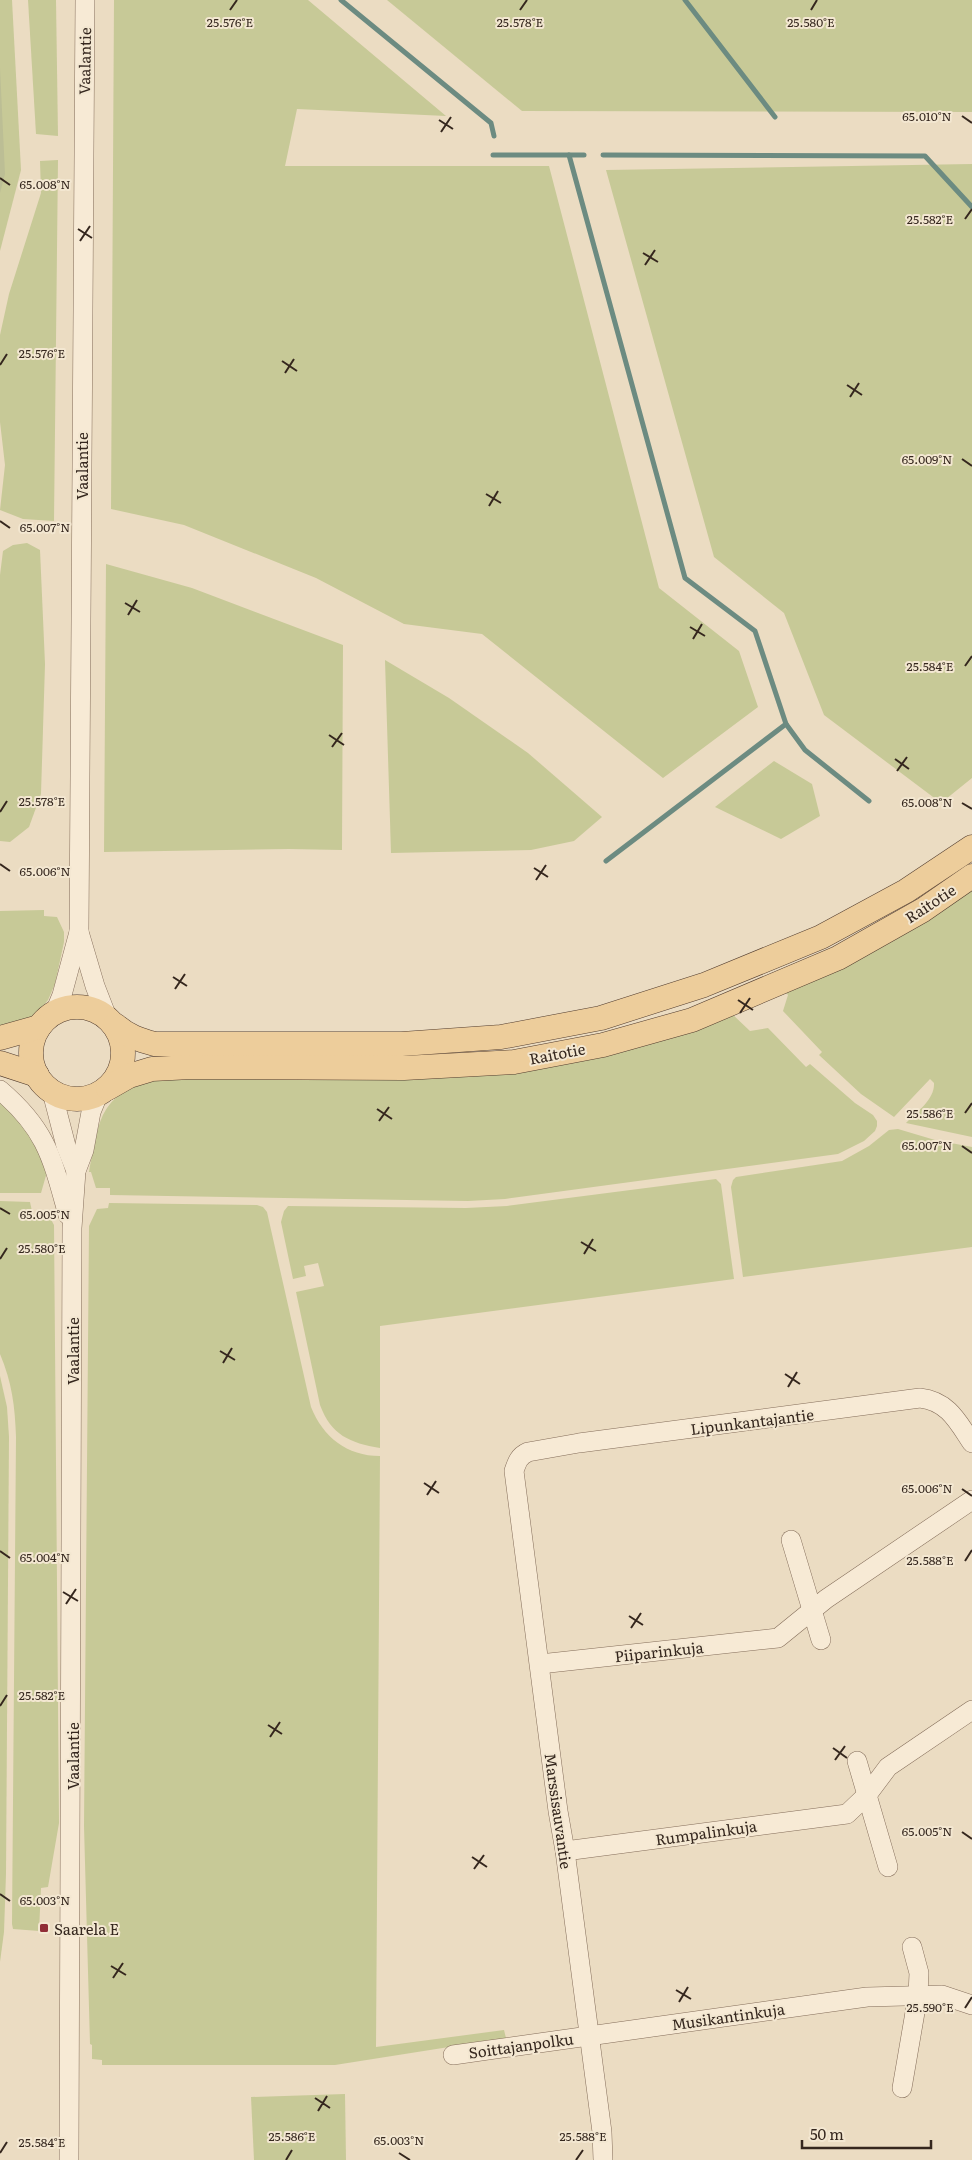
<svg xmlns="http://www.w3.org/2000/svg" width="972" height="2160" font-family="Literata,serif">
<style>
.green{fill:#c7c997}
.cemetery{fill:#bcbe95}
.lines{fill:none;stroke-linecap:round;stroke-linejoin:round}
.stream{stroke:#6c8b81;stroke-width:5}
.minor-casing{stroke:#846d5a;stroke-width:20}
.major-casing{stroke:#523c2e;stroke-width:25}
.minor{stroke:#f7ead5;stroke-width:19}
.major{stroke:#edcd9b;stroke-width:24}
.ticks{fill:none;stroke:#35271e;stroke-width:2}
.poi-dot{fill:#902d36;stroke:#f3e7d1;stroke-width:2}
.labels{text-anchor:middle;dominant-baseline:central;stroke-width:4;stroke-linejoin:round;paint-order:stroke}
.street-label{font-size:15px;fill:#35271e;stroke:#f3e7d1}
.poi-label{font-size:15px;fill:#35271e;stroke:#f3e7d1;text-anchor:start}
.ticks-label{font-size:12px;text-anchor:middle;fill:#35271e;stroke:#f3e7d1;stroke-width:4;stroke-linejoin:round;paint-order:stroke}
</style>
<rect width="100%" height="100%" fill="#ebdcc2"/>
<!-- green -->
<g class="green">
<path d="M 0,0 L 12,0 L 21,170 L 0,251 Z"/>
<path d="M 28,0 L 56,0 L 58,136 L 36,134 Z"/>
<path d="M 114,0 L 308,0 L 446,116 L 297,109 L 285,166 L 549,166 L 659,588 L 739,651 L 758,707 L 663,778 L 482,634 L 404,624 L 316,578 L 184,525 L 111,509 Z"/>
<path d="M 387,0 L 972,0 L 972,112 L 522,111 Z"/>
<path d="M 58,160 L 54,521 L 23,519 L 0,510 L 5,465 L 0,422 L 0,335 L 9,294 L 41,193 L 40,161 Z"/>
<path d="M 972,164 L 972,778 L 941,803 L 824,715 L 784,613 L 714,557 L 606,170 Z"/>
<path d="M 27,543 L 40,550 L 45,664 L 41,794 L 29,827 L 10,842 L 0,841 L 0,575 L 3,551 L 13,545 Z"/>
<path d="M 106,564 L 192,588 L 343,645 L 342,850 L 289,849 L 104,852 Z"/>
<path d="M 385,660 L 449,698 L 528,753 L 602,817 L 574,841 L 531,850 L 391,853 Z"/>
<path d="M 774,761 L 812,784 L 820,816 L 781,839 L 715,807 Z"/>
<path d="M 972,883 L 972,1137 L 906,1123 C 917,1112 935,1099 934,1083 L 930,1079 L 894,1117 L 861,1094 L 819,1055 L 822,1052 L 783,1011 L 788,995 L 784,991 Z"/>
<path d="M 44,910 L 44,916 L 57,917 L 64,932 L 64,942 L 55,984 L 48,1000 L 35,1016 L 0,1029 L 0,911 Z"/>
<path d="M 730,1012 L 750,1031 L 768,1028 L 806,1067 L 810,1064 L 855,1103 L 873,1115 L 877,1121 L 877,1126 L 875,1131 L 864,1141 L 838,1154 L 505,1199 L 468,1201 L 110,1195 L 110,1188 L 96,1188 L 91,1172 L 89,1172 C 100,1118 98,1097 155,1078 L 404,1075 Z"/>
<path d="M 0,1102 L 29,1130 L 47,1172 L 41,1193 L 0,1193 Z"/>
<path d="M 898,1129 L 935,1140 L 972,1147 L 972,1247 L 743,1277 L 731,1187 L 733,1180 L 736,1177 L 842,1161 L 869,1146 L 889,1130 Z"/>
<path d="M 716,1179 L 721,1184 L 734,1279 L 380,1326 L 380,1448 C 350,1443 331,1435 320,1405 L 296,1292 L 324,1286 L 318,1263 L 304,1266 L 306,1276 L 293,1279 L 281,1222 L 284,1211 L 288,1206 L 466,1208 L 507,1206 Z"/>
<path d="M 0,1201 L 30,1202 L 33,1216 L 38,1216 L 39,1212 L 47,1212 L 54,1225 L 59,1823 L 48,1887 L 41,1888 L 39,1931 L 13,1929 L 12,1924 L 16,1437 C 15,1406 12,1383 0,1354 Z"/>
<path d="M 109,1203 L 257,1205 L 263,1207 L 267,1212 L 311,1407 C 323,1437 347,1456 380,1456 L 376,2047 L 504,2030 L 506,2038 L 335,2065 L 102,2065 L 102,2060 L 92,2059 L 92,2045 L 90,2044 L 84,1826 L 89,1226 L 97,1209 L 108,1208 Z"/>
<path d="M 0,1376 L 7,1407 L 9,1437 L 6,1874 L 4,1932 L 0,1962 Z"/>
<path d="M 345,2094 L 346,2160 L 254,2160 L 251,2097 Z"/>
</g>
<!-- cemetery -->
<path class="cemetery" d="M 0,68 L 5,174 L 0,193 Z"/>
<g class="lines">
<!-- stream -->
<g class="stream">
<path d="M 341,0 L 491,123 L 494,136"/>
<path d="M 685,0 L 775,117"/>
<path d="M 493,155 L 584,155"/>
<path d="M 569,155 L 685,578 L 755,631 L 786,724 L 805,750 L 869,801"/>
<path d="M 603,155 L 925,156 L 972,207"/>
<path d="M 606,861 L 786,724"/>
</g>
<!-- minor casing -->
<g class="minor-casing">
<g id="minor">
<path d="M 79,932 L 95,986 L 107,1017"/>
<path d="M 55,1012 L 62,995 L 79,932 L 85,0"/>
<path d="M 0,1090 C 47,1130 52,1158 68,1215"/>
<path d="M 52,1092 L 66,1146 L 76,1171"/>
<path d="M 791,1540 L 821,1640"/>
<path d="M 540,1664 L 778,1638 L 826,1599 L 972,1500"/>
<path d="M 857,1761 L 888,1867"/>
<path d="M 565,1851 L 847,1814 L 867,1795 L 888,1767 L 972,1710"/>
<path d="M 453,2055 L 867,1997 L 942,1995 L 972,2005"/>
<path d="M 902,2088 L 918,1995 L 919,1973 L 912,1947"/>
<path d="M 69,2160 L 72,1228 L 76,1171 L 84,1150 L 91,1112 L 98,1095"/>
<path d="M 603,2160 L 602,2132 L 565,1851 L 558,1811 L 514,1471 C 517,1462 519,1456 528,1452 L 579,1443 L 920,1398 C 948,1401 958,1422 972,1443"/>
</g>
</g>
<!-- major casing -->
<g class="major-casing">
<g id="major">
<circle cx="77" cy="1053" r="46"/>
<path d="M 115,1025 C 128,1036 139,1040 155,1044 L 402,1044 L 501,1037 L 601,1018 L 704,985 L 821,937 L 906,891 L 972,847"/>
<path d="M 0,1038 L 39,1027"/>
<path d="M 0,1063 L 37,1075"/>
<path d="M 108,1088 L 129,1076 L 152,1069 L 191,1067 L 404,1068 L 514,1062 L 603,1045 L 692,1020 L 838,958 L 923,910 L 972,876"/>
</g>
</g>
<!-- minor -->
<use href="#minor" class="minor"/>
<!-- major -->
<use href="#major" class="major"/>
</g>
<!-- ticks -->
<path class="ticks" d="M 230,10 L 237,0M 520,10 L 527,0M 811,10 L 817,0M 962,116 L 972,123M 439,120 L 453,129M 441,132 L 451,117M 0,178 L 10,185M 965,219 L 972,209M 78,229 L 92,238M 80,241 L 90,226M 643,253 L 658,262M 645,265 L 655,250M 282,361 L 297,371M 0,365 L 7,354M 285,373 L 294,359M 847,385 L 862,395M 850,397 L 859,383M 962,459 L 972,466M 486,494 L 501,503M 489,506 L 498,491M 0,521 L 10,528M 125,603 L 140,612M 128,615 L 137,600M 690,627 L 705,636M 693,639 L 702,624M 965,666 L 972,656M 329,735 L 344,745M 332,747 L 342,733M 895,759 L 909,769M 897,771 L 907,757M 962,803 L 972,809M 0,812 L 7,801M 0,864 L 10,871M 534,868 L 548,877M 536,880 L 546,865M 173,977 L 187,986M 175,989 L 185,974M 738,1000 L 753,1010M 740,1013 L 750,998M 377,1109 L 392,1119M 965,1113 L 972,1103M 379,1121 L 389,1107M 962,1146 L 972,1153M 0,1208 L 10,1214M 581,1242 L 596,1251M 584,1254 L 593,1239M 0,1259 L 7,1248M 220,1351 L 235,1360M 223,1363 L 232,1348M 785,1374 L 800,1384M 788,1387 L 797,1372M 424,1483 L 439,1493M 962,1489 L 972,1496M 427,1495 L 436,1481M 0,1551 L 10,1558M 965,1561 L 972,1550M 63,1592 L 78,1601M 66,1604 L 76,1589M 629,1616 L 643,1625M 631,1628 L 641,1613M 0,1706 L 7,1695M 268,1725 L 282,1734M 270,1737 L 280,1722M 833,1748 L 847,1758M 835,1760 L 845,1746M 962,1832 L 972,1839M 472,1857 L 487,1867M 474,1869 L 484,1855M 0,1894 L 10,1901M 111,1966 L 126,1975M 113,1978 L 123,1963M 676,1990 L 691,1999M 679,2002 L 688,1987M 965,2008 L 972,1997M 315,2098 L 330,2108M 318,2111 L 327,2096M 0,2153 L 7,2142M 399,2153 L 410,2160M 286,2160 L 292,2150M 576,2160 L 583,2150"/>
<!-- markers -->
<rect class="poi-dot" x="39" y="1923" width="10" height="10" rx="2.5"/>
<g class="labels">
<!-- street labels -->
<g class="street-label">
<text transform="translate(84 61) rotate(-89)">Vaalantie</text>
<text transform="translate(81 466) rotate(-90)">Vaalantie</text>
<text transform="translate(930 903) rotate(-33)">Raitotie</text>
<text transform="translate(557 1053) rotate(-11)">Raitotie</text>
<text transform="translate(72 1351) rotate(-90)">Vaalantie</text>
<text transform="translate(752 1421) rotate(-7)">Lipunkantajantie</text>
<text transform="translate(659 1651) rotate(-6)">Piiparinkuja</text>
<text transform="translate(72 1756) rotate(-90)">Vaalantie</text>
<text transform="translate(559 1811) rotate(82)">Marssisauvantie</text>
<text transform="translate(706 1832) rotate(-8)">Rumpalinkuja</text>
<text transform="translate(728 2016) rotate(-8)">Musikantinkuja</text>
<text transform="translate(521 2045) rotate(-8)">Soittajanpolku</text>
</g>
<!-- poi labels -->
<g class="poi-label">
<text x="54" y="1928">Saarela E</text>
</g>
</g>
<g class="ticks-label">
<text x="230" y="27">25.576°E</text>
<text x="520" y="27">25.578°E</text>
<text x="811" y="27">25.580°E</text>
<text x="927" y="121">65.010°N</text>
<text x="45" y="189">65.008°N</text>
<text x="930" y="224">25.582°E</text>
<text x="42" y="358">25.576°E</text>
<text x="927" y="464">65.009°N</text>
<text x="45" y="532">65.007°N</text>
<text x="930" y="671">25.584°E</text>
<text x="42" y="806">25.578°E</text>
<text x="927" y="807">65.008°N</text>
<text x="45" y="876">65.006°N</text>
<text x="930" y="1118">25.586°E</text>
<text x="927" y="1150">65.007°N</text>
<text x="45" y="1219">65.005°N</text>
<text x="42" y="1253">25.580°E</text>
<text x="927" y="1493">65.006°N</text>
<text x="45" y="1562">65.004°N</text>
<text x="930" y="1565">25.588°E</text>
<text x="42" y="1700">25.582°E</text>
<text x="927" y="1836">65.005°N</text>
<text x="45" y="1905">65.003°N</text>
<text x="930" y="2012">25.590°E</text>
<text x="292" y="2141">25.586°E</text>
<text x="583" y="2141">25.588°E</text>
<text x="399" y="2145">65.003°N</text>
<text x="42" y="2147">25.584°E</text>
</g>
<!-- scale -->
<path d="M802 2140v8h129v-8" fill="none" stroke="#35271e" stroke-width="2.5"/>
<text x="810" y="2140" font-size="15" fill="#35271e" stroke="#f3e7d1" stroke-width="4" paint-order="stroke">50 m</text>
</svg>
